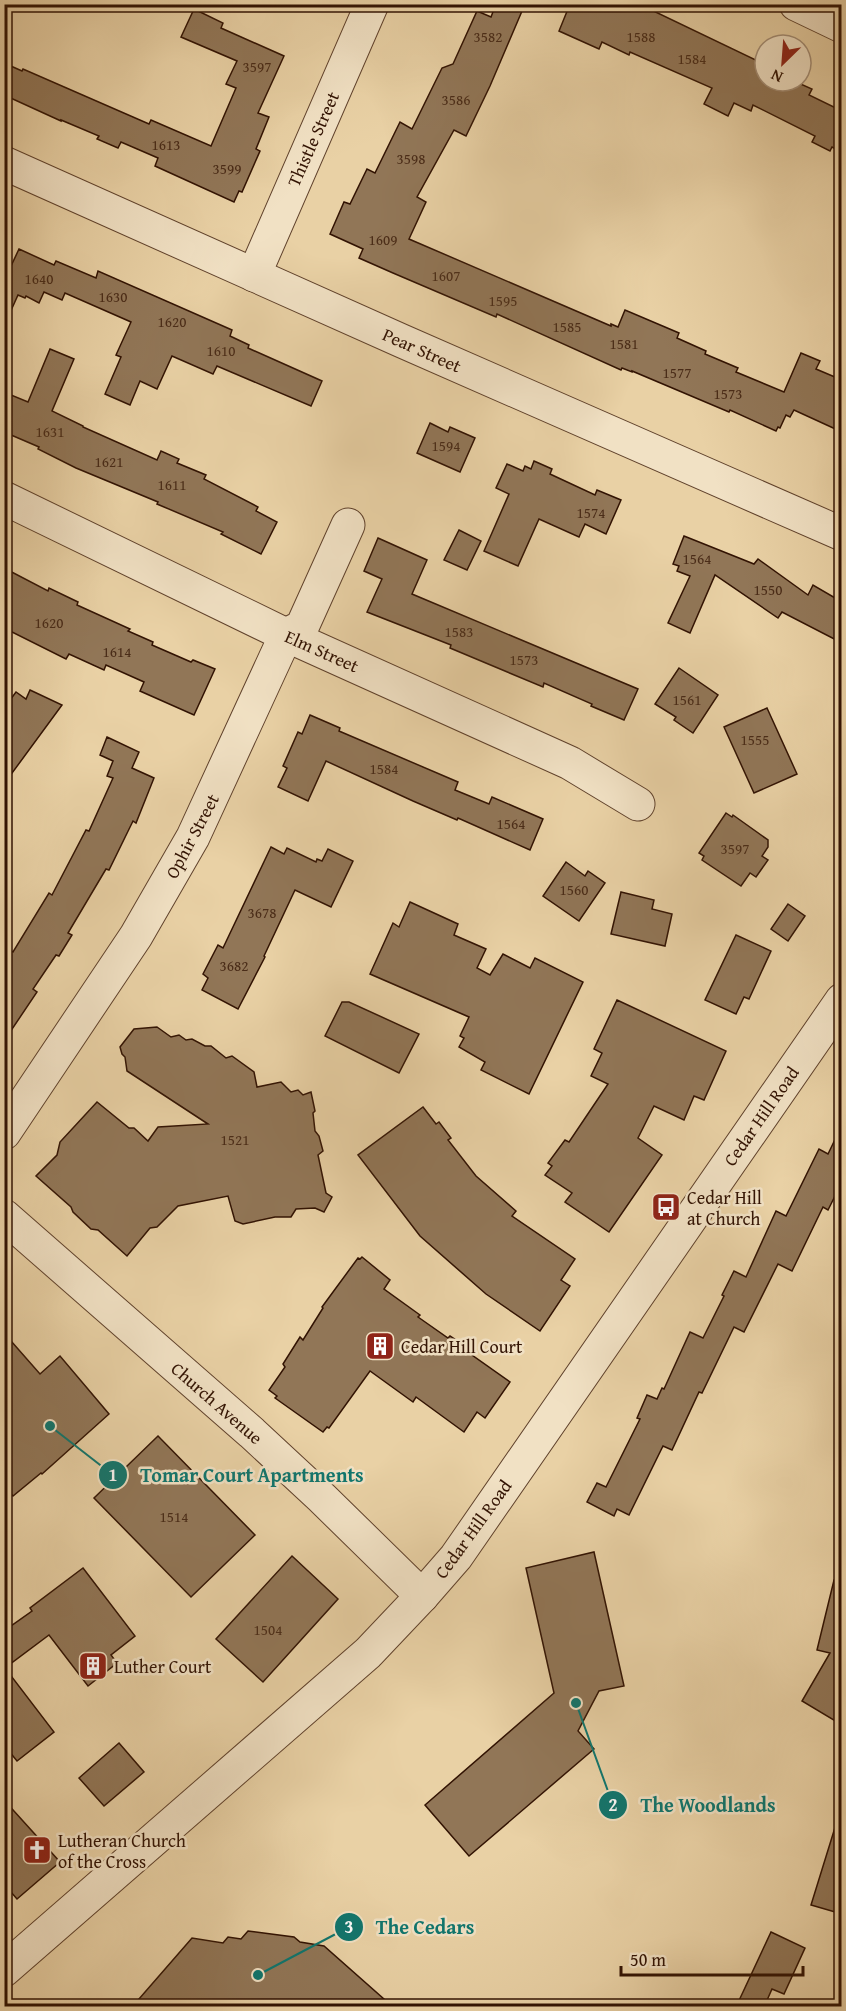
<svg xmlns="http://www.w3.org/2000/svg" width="846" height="2011" font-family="'Gentium Book Plus',serif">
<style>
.building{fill:#917657;stroke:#321303;stroke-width:1.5}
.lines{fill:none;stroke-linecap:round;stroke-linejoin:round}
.minor-casing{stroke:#60422c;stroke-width:35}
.minor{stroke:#f1e1c4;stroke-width:33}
.labels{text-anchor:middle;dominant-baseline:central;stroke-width:5;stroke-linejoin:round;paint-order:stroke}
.number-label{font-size:15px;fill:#4a2c18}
.street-label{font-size:18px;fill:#321303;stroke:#f1e1c4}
.poi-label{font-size:18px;fill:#321303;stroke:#f1e1c4;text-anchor:start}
.leader{fill:none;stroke:#0f766e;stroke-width:2}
.callout-dot{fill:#0f766e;stroke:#f1e1c4;stroke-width:2}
.mark-label{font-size:18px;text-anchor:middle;font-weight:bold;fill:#fff}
.callout-label{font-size:20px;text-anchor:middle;font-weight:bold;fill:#0f766e;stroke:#f1e1c4;stroke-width:5;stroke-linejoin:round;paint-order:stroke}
</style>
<rect width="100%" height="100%" fill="#e9d1a5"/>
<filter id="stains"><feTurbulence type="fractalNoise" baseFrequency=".00333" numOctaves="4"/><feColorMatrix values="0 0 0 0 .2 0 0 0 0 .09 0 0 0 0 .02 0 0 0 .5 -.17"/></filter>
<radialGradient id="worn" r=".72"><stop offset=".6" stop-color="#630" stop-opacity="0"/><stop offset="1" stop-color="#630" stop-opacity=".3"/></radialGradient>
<!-- building -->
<g class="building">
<path d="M 496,4 L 525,4 L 490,86 L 466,136 L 454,130 L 417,197 L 426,202 L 409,239 L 611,326 L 611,324 L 618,327 L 625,310 L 679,333 L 677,338 L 706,351 L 705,354 L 738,368 L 736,372 L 784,392 L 801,353 L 820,361 L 816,369 L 842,380 L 842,432 L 794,410 L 790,417 L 786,415 L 780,428 L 778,427 L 776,431 L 730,410 L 729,412 L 632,371 L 632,372 L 622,368 L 621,370 L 497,314 L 496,317 L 393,273 L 359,258 L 363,249 L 330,234 L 344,202 L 350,204 L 367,169 L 375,173 L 400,122 L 412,129 L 442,68 L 453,64 L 477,11 L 491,17 Z"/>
<path d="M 570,4 L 639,4 L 760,62 L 758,66 L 765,70 L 765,81 L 794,81 L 812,89 L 809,95 L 842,111 L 842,152 L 832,147 L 830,151 L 812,142 L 815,136 L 753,105 L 751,111 L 734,103 L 728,116 L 704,104 L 712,88 L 630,52 L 629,55 L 602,42 L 599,49 L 559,31 Z"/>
<path d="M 194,9 L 223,23 L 221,28 L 284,56 L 258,113 L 269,117 L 256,149 L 260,151 L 242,192 L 239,191 L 234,202 L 155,166 L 158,158 L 121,142 L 118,148 L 97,139 L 99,136 L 61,120 L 61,121 L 4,95 L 4,63 L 22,71 L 23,69 L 149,124 L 151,120 L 211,146 L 236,88 L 226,84 L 237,61 L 181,37 Z"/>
<path d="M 19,249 L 54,265 L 56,261 L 96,278 L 98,271 L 232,330 L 230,336 L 249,345 L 248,348 L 322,381 L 311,406 L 217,366 L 213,374 L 172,356 L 157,389 L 140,381 L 130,405 L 105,394 L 121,357 L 116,355 L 131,322 L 65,293 L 62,300 L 44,292 L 39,303 L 26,296 L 25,298 L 18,295 L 4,326 L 4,281 Z"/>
<path d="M 50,349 L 74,359 L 52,411 L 83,426 L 83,427 L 157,460 L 161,451 L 179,459 L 177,463 L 206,475 L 204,479 L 258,507 L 256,511 L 277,522 L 261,554 L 221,534 L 223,532 L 157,504 L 158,502 L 76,468 L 38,449 L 39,447 L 4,432 L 4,392 L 28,402 Z"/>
<path d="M 430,423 L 448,432 L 450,427 L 475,438 L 460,472 L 417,453 Z"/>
<path d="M 534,461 L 552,469 L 550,474 L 595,495 L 597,490 L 621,500 L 606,534 L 585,524 L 579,537 L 539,519 L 518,566 L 484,551 L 509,494 L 496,488 L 507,464 L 523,471 L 525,466 L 531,469 Z"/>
<path d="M 459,530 L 481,541 L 467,570 L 444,560 Z"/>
<path d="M 684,536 L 754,564 L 758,559 L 808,595 L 813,585 L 842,602 L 842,643 L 782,612 L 778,618 L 715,575 L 690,633 L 668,623 L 690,576 L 677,571 L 679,566 L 673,564 Z"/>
<path d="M 378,538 L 427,560 L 412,594 L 638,689 L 624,720 L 591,706 L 592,704 L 544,683 L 543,687 L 450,648 L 451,645 L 367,612 L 382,579 L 364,571 Z"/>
<path d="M 4,568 L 48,591 L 49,588 L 78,602 L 77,605 L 130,629 L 128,631 L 153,642 L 152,645 L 191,662 L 193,660 L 215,669 L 194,715 L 140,691 L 144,682 L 106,665 L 104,670 L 69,654 L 66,659 L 4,628 Z"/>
<path d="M 679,668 L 718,695 L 693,733 L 674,720 L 676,717 L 655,704 Z"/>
<path d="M 30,690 L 62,705 L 4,784 L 4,708 L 16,692 L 26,699 Z"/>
<path d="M 767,708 L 797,774 L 754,793 L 724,727 Z"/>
<path d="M 310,715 L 340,728 L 339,731 L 458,782 L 455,790 L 489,804 L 492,797 L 543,819 L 530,850 L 458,818 L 457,820 L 413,801 L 326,761 L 308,801 L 278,787 L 287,768 L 283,766 L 298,732 L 302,734 Z"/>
<path d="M 107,737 L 139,752 L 132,768 L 154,778 L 136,823 L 133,821 L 109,870 L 106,869 L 68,933 L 72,935 L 59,956 L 56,955 L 33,989 L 37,992 L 4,1041 L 4,946 L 13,952 L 49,893 L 52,895 L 86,830 L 89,831 L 113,778 L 107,776 L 113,761 L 100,755 Z"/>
<path d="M 726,813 L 732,817 L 733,815 L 768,840 L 768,847 L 762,856 L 768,860 L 756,877 L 750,873 L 741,886 L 702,860 L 704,856 L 699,853 Z"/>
<path d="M 271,847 L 284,854 L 287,848 L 316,862 L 317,859 L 322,861 L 328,849 L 353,861 L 331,907 L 295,890 L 264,956 L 265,957 L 238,1009 L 202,990 L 208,978 L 203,974 L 218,945 L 223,948 Z"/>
<path d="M 566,862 L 585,876 L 588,871 L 605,883 L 579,921 L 543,896 Z"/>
<path d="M 621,892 L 654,900 L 652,909 L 672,914 L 665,946 L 611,934 Z"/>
<path d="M 410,902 L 458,924 L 454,935 L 486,949 L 477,968 L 490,975 L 503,954 L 530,968 L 535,958 L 583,982 L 529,1094 L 481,1070 L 485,1062 L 459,1047 L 464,1038 L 460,1036 L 469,1017 L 370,974 L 393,923 L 399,927 Z"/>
<path d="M 788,904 L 805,916 L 788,941 L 771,929 Z"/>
<path d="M 736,935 L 771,951 L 749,999 L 744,997 L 736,1014 L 705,1000 Z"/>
<path d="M 617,1000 L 726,1051 L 704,1100 L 694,1096 L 684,1120 L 654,1106 L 638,1138 L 662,1155 L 609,1232 L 565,1202 L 572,1193 L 545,1175 L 552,1166 L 548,1163 L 565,1140 L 569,1142 L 608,1084 L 591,1076 L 602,1053 L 594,1049 Z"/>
<path d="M 342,1002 L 349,1002 L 419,1034 L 399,1073 L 325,1036 Z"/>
<path d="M 157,1027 L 171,1037 L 179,1035 L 186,1040 L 192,1039 L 205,1046 L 211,1046 L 226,1058 L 232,1056 L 254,1072 L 257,1087 L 281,1082 L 291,1092 L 298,1090 L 303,1095 L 311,1092 L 315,1111 L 313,1113 L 315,1131 L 319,1136 L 323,1151 L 318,1155 L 326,1193 L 332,1197 L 324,1212 L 315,1208 L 296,1209 L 291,1217 L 275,1217 L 243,1224 L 235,1221 L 228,1196 L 178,1206 L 157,1227 L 150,1228 L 127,1256 L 98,1230 L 91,1229 L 73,1212 L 71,1207 L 36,1176 L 57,1155 L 60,1142 L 97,1102 L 129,1128 L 134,1128 L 148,1141 L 158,1127 L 208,1124 L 127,1071 L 125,1057 L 122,1054 L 120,1047 L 134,1029 Z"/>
<path d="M 423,1107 L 436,1124 L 439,1122 L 451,1138 L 448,1140 L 476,1176 L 516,1211 L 512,1216 L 575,1259 L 561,1280 L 570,1286 L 540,1331 L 486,1294 L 420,1236 L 358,1155 Z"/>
<path d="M 842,1125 L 842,1182 L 828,1210 L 823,1207 L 792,1271 L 778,1264 L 744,1332 L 734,1327 L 702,1393 L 699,1392 L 672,1450 L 663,1446 L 629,1515 L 617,1509 L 614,1516 L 587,1502 L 597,1483 L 606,1487 L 640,1419 L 637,1418 L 647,1395 L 657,1399 L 662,1388 L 664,1389 L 690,1332 L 703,1338 L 724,1296 L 722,1295 L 734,1271 L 746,1277 L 776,1211 L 786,1216 L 819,1149 L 828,1154 Z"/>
<path d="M 362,1257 L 390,1280 L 384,1289 L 420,1315 L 418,1317 L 448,1338 L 450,1336 L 474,1352 L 472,1355 L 510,1382 L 485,1418 L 477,1412 L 464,1432 L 416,1397 L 413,1402 L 370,1371 L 329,1428 L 327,1427 L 323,1432 L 275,1398 L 277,1396 L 269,1390 L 285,1367 L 283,1364 L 300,1337 L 303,1340 L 323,1308 L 322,1307 L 358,1258 L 360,1259 Z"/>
<path d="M 4,1333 L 40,1374 L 60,1356 L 109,1414 L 42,1474 L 41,1473 L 13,1496 L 4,1487 Z"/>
<path d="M 158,1436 L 255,1535 L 191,1597 L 94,1498 Z"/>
<path d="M 594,1552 L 624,1686 L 599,1691 L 578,1731 L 594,1749 L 469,1856 L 425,1805 L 554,1693 L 526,1568 Z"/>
<path d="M 292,1556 L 338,1599 L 263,1682 L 216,1639 Z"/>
<path d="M 83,1568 L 135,1636 L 111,1655 L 117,1663 L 88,1686 L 49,1635 L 5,1668 L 54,1732 L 17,1761 L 4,1745 L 4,1631 L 32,1611 L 30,1608 Z"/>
<path d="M 834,1580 L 842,1581 L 842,1725 L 802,1701 L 830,1653 L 817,1650 Z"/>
<path d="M 119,1743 L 144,1772 L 104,1806 L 79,1778 Z"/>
<path d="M 4,1800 L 60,1862 L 17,1899 L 4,1884 Z"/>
<path d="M 837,1821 L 842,1821 L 842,1914 L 811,1905 Z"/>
<path d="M 248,1931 L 294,1937 L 300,1942 L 324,1946 L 393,2007 L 132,2007 L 192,1938 L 223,1943 L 228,1937 L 241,1939 Z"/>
<path d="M 771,1932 L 805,1948 L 784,1994 L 772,1989 L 764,2007 L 736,2007 Z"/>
</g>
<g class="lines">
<!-- minor casing -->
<g class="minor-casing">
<g id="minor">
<path d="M 796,4 L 842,26"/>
<path d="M 4,163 L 402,341 L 842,534"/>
<path d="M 254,275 L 372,4"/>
<path d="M 4,498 L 286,635 L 570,763 L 638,804"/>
<path d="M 4,1133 L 136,936 L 193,837 L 286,635 L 302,627 L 348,525"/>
<path d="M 4,1216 L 252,1433 L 322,1498 L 422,1596"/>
<path d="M 4,1970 L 368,1653 L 422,1596 L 456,1557 L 842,1000"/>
</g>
</g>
<!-- minor -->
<use href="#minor" class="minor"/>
</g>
<!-- icons -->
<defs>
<g id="bus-square" transform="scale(1.5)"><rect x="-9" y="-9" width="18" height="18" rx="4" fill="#8f2418" stroke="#f1e1c4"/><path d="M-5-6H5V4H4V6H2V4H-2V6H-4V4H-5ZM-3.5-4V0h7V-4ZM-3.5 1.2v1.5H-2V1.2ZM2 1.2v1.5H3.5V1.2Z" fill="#fff"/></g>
<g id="building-square" transform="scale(1.5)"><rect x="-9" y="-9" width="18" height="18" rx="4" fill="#8f2418" stroke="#f1e1c4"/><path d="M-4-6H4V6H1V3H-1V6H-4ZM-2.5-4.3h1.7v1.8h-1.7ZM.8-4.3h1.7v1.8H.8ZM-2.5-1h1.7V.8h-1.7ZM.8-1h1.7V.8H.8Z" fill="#fff"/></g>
<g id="church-square" transform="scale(1.5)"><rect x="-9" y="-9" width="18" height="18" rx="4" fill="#8f2418" stroke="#f1e1c4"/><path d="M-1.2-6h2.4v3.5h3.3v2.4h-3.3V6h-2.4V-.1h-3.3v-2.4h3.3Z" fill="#fff"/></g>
</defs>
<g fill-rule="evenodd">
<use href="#bus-square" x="666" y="1207"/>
<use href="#building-square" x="380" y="1346"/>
<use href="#building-square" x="93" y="1666"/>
<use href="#church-square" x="37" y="1850"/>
</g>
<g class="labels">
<!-- number labels -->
<g class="number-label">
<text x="488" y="36">3582</text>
<text x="641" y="36">1588</text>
<text x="692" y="58">1584</text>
<text x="257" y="66">3597</text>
<text x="456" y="99">3586</text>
<text x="166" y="144">1613</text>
<text x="411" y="158">3598</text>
<text x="227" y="168">3599</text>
<text x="383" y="239">1609</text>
<text x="446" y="275">1607</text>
<text x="39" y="278">1640</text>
<text x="113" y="296">1630</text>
<text x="503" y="300">1595</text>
<text x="172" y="321">1620</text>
<text x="567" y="326">1585</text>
<text x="624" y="343">1581</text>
<text x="221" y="350">1610</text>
<text x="677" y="372">1577</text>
<text x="728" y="393">1573</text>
<text x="50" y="431">1631</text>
<text x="446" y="445">1594</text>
<text x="109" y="461">1621</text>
<text x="172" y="484">1611</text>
<text x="591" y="512">1574</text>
<text x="697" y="558">1564</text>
<text x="768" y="589">1550</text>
<text x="49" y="622">1620</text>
<text x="459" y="631">1583</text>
<text x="117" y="651">1614</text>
<text x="524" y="659">1573</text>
<text x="687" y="699">1561</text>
<text x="755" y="739">1555</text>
<text x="384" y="768">1584</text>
<text x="511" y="823">1564</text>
<text x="735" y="848">3597</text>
<text x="574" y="889">1560</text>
<text x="262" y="912">3678</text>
<text x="234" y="965">3682</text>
<text x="235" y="1139">1521</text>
<text x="174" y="1516">1514</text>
<text x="268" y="1629">1504</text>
</g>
<!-- street labels -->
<g class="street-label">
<text transform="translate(313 139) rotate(-66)">Thistle Street</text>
<text transform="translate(422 350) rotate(24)">Pear Street</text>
<text transform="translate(322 651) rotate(24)">Elm Street</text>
<text transform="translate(192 836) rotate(-62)">Ophir Street</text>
<text transform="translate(761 1116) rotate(-55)">Cedar Hill Road</text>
<text transform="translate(217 1403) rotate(41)">Church Avenue</text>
<text transform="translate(473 1529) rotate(-54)">Cedar Hill Road</text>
</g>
<!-- poi labels -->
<g class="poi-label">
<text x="687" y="1197">Cedar Hill<tspan x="687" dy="21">at Church</tspan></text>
<text x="401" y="1346">Cedar Hill Court</text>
<text x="114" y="1666">Luther Court</text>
<text x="58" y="1840">Lutheran Church<tspan x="58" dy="21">of the Cross</tspan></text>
</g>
</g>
<!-- callouts -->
<path class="leader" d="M50 1426L113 1475M576 1703L613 1805M258 1975L349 1927"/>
<g class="callout-dot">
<circle cx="50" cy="1426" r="6"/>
<circle cx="576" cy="1703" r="6"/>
<circle cx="258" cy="1975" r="6"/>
<circle cx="113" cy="1475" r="15"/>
<circle cx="613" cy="1805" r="15"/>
<circle cx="349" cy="1927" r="15"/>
</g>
<g class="mark-label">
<text x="113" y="1481">1</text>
<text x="613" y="1811">2</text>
<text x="349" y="1933">3</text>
</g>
<g class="callout-label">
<text x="252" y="1482">Tomar Court Apartments</text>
<text x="708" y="1812">The Woodlands</text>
<text x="425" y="1934">The Cedars</text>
</g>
<!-- margin -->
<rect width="846" height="2011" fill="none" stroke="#e9d1a5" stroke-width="24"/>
<rect x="6" y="6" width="834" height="1999" fill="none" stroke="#321303" stroke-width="3"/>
<rect x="12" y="12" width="822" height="1987" fill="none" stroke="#321303" stroke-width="1.5"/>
<!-- north arrow -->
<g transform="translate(783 63) rotate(205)"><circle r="28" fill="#f1e1c4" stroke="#a58f77" stroke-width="1.5"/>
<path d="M0-4.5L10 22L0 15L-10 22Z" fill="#8f2418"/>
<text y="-9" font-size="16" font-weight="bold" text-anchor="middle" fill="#321303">N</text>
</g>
<!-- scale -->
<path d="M621 1966v9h182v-9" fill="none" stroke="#321303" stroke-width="3"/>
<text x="630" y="1966" font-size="18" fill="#321303" stroke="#f1e1c4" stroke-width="4.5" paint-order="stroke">50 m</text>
<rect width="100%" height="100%" filter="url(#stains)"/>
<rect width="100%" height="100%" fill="url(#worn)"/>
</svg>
